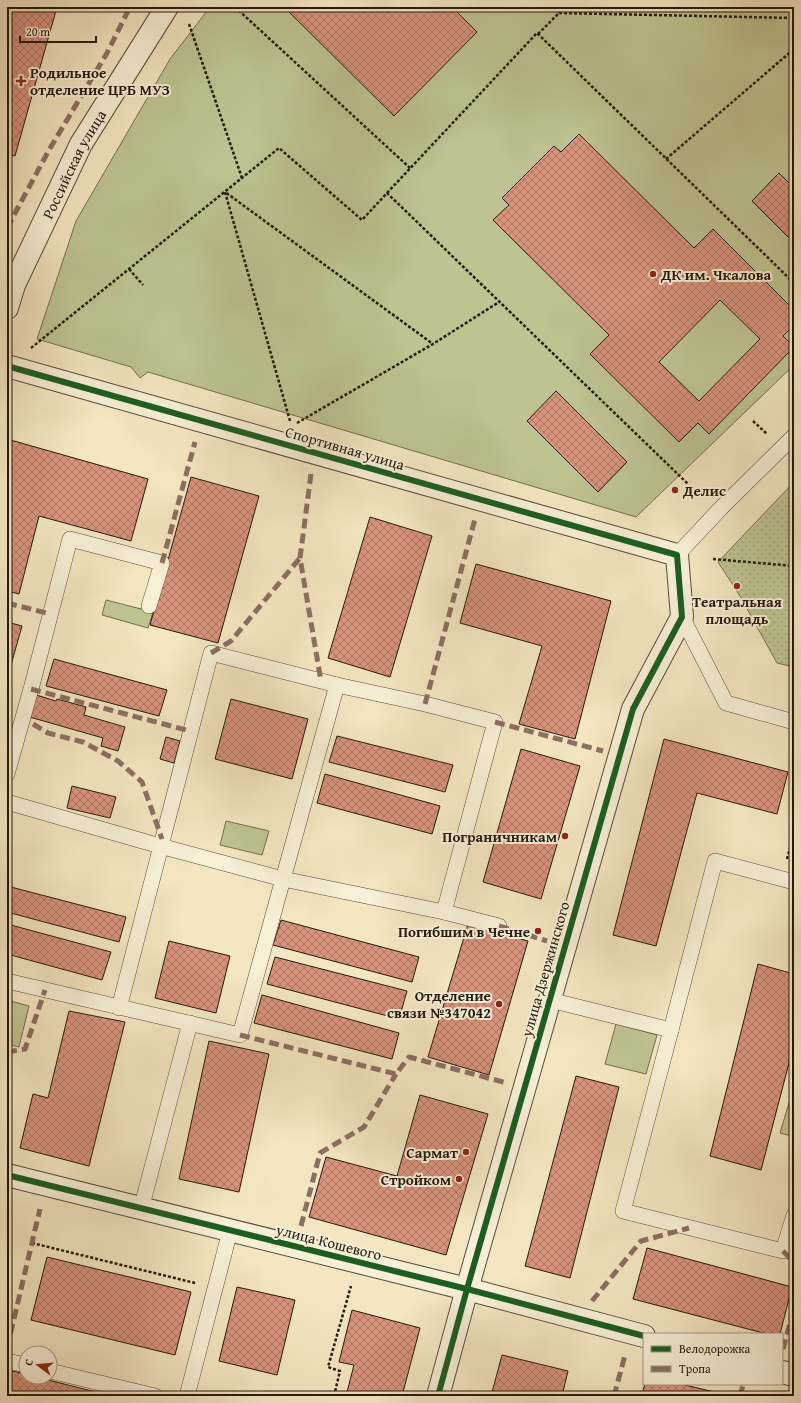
<svg xmlns="http://www.w3.org/2000/svg" width="801" height="1403" font-family="'Gentium Book Plus',serif">
<style>
.grass{fill:url(#grass-dots);stroke:#726e4e}
.park{fill:#bec490;stroke:#726e4e}
.building{fill:url(#building-cross-hatch);stroke:#25180b;fill-rule:evenodd}
.lines{fill:none;stroke-linecap:round;stroke-linejoin:round}
.service-casing{stroke:#584c38;stroke-width:16}
.minor-casing{stroke:#584c38;stroke-width:24}
.tertiary-casing{stroke:#584c38;stroke-width:24}
.path{stroke:#25180b;stroke-width:2.5;stroke-dasharray:3 2;stroke-linecap:butt}
.service{stroke:#f7efd6;stroke-width:15}
.minor{stroke:#f7efd6;stroke-width:22}
.tertiary{stroke:#f7efd6;stroke-width:22}
.quiet{stroke:#8d6e63;stroke-width:5;stroke-dasharray:10 5;stroke-linecap:butt}
.cycleway-casing{stroke:#f7efd6;stroke-width:8}
.cycleway{stroke:#1b5e20;stroke-width:6}
.poi-dot{fill:#8f2418;stroke:#f7efd6;stroke-width:1.5}
.labels{text-anchor:middle;dominant-baseline:central;stroke-width:4;stroke-linejoin:round;paint-order:stroke}
.poi-label{font-size:15px;font-weight:bold;fill:#25180b;stroke:#f7efd6;text-anchor:end}
.street-label{font-size:15px;fill:#25180b;stroke:#f7efd6}
</style>
<defs>
<pattern id="grass-dots" width="8" height="8" patternUnits="userSpaceOnUse"><rect width="8" height="8" fill="#bec490"/><path d="M2 2h.1M6 6h.1" fill="none" stroke="#a3a87b" stroke-width="1.8" stroke-linecap="round"/></pattern>
<pattern id="building-cross-hatch" width="8" height="8" patternUnits="userSpaceOnUse"><rect width="8" height="8" fill="#d8937c"/><path d="M0 0l8 8M0 8l8-8" fill="none" stroke="#af7764"/></pattern>
</defs>
<rect width="100%" height="100%" fill="#f3e6c0"/>
<filter id="stains"><feTurbulence type="fractalNoise" baseFrequency=".005" numOctaves="4"/><feColorMatrix values="0 0 0 0 .2 0 0 0 0 .09 0 0 0 0 .02 0 0 0 .5 -.17"/></filter>
<radialGradient id="worn" r=".72"><stop offset=".6" stop-color="#630" stop-opacity="0"/><stop offset="1" stop-color="#630" stop-opacity=".3"/></radialGradient>
<!-- grass -->
<path class="grass" d="M 794,482 L 794,569 L 791,573 L 794,580 L 794,667 L 777,663 L 740,596 L 718,562 Z"/>
<!-- park -->
<g class="park">
<path d="M 210,7 L 794,7 L 794,365 L 636,517 L 148,372 L 140,378 L 131,367 L 37,339 L 76,221 L 170,59 Z"/>
<path d="M 106,600 L 153,612 L 148,628 L 102,615 Z"/>
<path d="M 226,821 L 269,831 L 262,855 L 220,845 Z"/>
<path d="M 7,1000 L 29,1006 L 19,1047 L 7,1044 Z"/>
<path d="M 616,1024 L 657,1035 L 646,1074 L 605,1064 Z"/>
<path d="M 794,1086 L 794,1137 L 780,1133 Z"/>
</g>
<!-- building -->
<g class="building">
<path d="M 7,7 L 57,7 L 15,156 L 7,154 Z"/>
<path d="M 284,7 L 452,7 L 477,32 L 394,116 Z"/>
<path d="M 579,134 L 694,248 L 713,229 L 794,310 L 794,325 L 783,336 L 794,347 L 709,434 L 698,423 L 679,442 L 590,354 L 609,335 L 493,220 L 509,205 L 502,198 L 554,146 L 561,152 ZM 720,300 L 760,339 L 699,401 L 659,362 Z"/>
<path d="M 779,173 L 794,188 L 794,243 L 752,201 Z"/>
<path d="M 556,391 L 627,462 L 598,492 L 527,421 Z"/>
<path d="M 7,439 L 148,479 L 131,541 L 39,516 L 19,594 L 7,591 Z"/>
<path d="M 191,477 L 259,496 L 218,643 L 150,625 Z"/>
<path d="M 370,517 L 432,536 L 390,677 L 328,658 Z"/>
<path d="M 476,564 L 611,601 L 575,739 L 519,724 L 542,646 L 460,623 Z"/>
<path d="M 7,622 L 22,626 L 7,679 Z"/>
<path d="M 54,659 L 167,690 L 159,716 L 46,686 Z"/>
<path d="M 33,694 L 56,701 L 57,699 L 86,707 L 84,715 L 125,727 L 118,751 L 101,746 L 103,738 L 26,716 Z"/>
<path d="M 231,699 L 308,719 L 292,779 L 215,759 Z"/>
<path d="M 337,736 L 453,765 L 445,792 L 329,762 Z"/>
<path d="M 166,737 L 180,741 L 174,763 L 160,759 Z"/>
<path d="M 664,739 L 788,772 L 777,814 L 697,793 L 656,946 L 613,935 Z"/>
<path d="M 521,749 L 580,766 L 541,899 L 483,882 Z"/>
<path d="M 325,774 L 440,806 L 432,834 L 317,803 Z"/>
<path d="M 72,786 L 116,797 L 110,818 L 67,808 Z"/>
<path d="M 7,886 L 126,917 L 119,942 L 7,912 Z"/>
<path d="M 281,920 L 419,957 L 412,982 L 273,945 Z"/>
<path d="M 7,924 L 111,952 L 102,980 L 7,954 Z"/>
<path d="M 468,924 L 528,941 L 489,1075 L 428,1057 Z"/>
<path d="M 169,941 L 230,956 L 216,1013 L 155,998 Z"/>
<path d="M 275,957 L 407,991 L 399,1019 L 267,984 Z"/>
<path d="M 758,964 L 794,974 L 794,1044 L 761,1170 L 710,1156 Z"/>
<path d="M 262,995 L 399,1033 L 392,1059 L 254,1023 Z"/>
<path d="M 69,1011 L 125,1022 L 89,1166 L 20,1148 L 33,1094 L 48,1098 Z"/>
<path d="M 209,1041 L 269,1054 L 239,1192 L 179,1179 Z"/>
<path d="M 576,1076 L 619,1087 L 570,1278 L 525,1266 Z"/>
<path d="M 420,1095 L 488,1114 L 446,1255 L 309,1217 L 326,1157 L 397,1176 Z"/>
<path d="M 647,1248 L 792,1287 L 780,1334 L 767,1334 L 633,1299 Z"/>
<path d="M 47,1257 L 191,1292 L 175,1355 L 31,1320 Z"/>
<path d="M 237,1287 L 295,1300 L 277,1375 L 219,1361 Z"/>
<path d="M 352,1310 L 420,1328 L 402,1396 L 346,1396 L 354,1365 L 339,1362 Z"/>
<path d="M 502,1355 L 568,1371 L 562,1396 L 491,1396 Z"/>
<path d="M 7,1370 L 26,1374 L 26,1377 L 36,1377 L 112,1396 L 7,1396 Z"/>
<path d="M 645,1384 L 681,1384 L 731,1396 L 641,1396 Z"/>
</g>
<g class="lines">
<!-- service casing -->
<g class="service-casing">
<g id="service">
<path d="M 677,555 L 721,508 L 794,436"/>
<path d="M 682,617 L 726,703 L 794,722"/>
<path d="M 7,774 L 31,689 L 70,539 L 162,563 L 149,606"/>
<path d="M 7,802 L 160,846 L 283,879 L 337,685 L 425,704 L 495,722 L 444,912 L 283,879 L 240,1035 L 7,981"/>
<path d="M 444,912 L 499,926"/>
<path d="M 550,1000 L 671,1030 L 715,861 L 794,882"/>
<path d="M 119,1008 L 211,653 L 337,685"/>
<path d="M 671,1030 L 623,1211 L 783,1251 L 794,1215"/>
<path d="M 141,1209 L 190,1023"/>
<path d="M 7,1361 L 26,1365"/>
<path d="M 50,1371 L 155,1396"/>
<path d="M 187,1396 L 230,1231"/>
</g>
</g>
<!-- minor casing -->
<g class="minor-casing">
<g id="minor">
<path d="M 7,366 L 677,555 L 682,617 L 633,709 L 467,1289 L 438,1396"/>
<path d="M 7,1175 L 467,1289 L 644,1336"/>
<path d="M 782,1372 L 794,1375"/>
</g>
</g>
<!-- tertiary casing -->
<g class="tertiary-casing">
<g id="tertiary">
<path id="s1" d="M 7,308 L 14,285 L 81,144 L 167,7"/>
</g>
</g>
<!-- path -->
<g class="path">
<path d="M 235,7 L 410,168"/>
<path d="M 559,13 L 794,18"/>
<path d="M 189,24 L 242,178"/>
<path d="M 538,34 L 559,13 L 557,7"/>
<path d="M 666,159 L 794,49"/>
<path d="M 387,193 L 537,33 L 794,283"/>
<path d="M 129,269 L 143,285"/>
<path d="M 31,348 L 279,148 L 362,220 L 387,193 L 688,484"/>
<path d="M 290,421 L 225,192 L 433,344"/>
<path d="M 753,421 L 767,434"/>
<path d="M 297,423 L 433,344 L 499,302"/>
<path d="M 713,559 L 794,566"/>
<path d="M 787,859 L 794,833"/>
<path d="M 32,1243 L 195,1283"/>
<path d="M 334,1396 L 340,1371 L 328,1367 L 351,1286"/>
</g>
<!-- service -->
<use href="#service" class="service"/>
<!-- minor -->
<use href="#minor" class="minor"/>
<!-- tertiary -->
<use href="#tertiary" class="tertiary"/>
<!-- quiet -->
<g class="quiet">
<path d="M 7,228 L 49,150 L 107,53 L 130,7"/>
<path d="M 311,474 L 300,558 L 321,681"/>
<path d="M 162,563 L 195,442"/>
<path d="M 7,603 L 50,614"/>
<path d="M 211,653 L 231,641 L 300,558"/>
<path d="M 31,689 L 190,731"/>
<path d="M 425,704 L 475,519"/>
<path d="M 495,722 L 603,751"/>
<path d="M 33,724 L 48,733 L 83,742 L 118,761 L 142,782 L 162,839"/>
<path d="M 499,926 L 547,941"/>
<path d="M 240,1035 L 396,1074 L 409,1057 L 507,1083"/>
<path d="M 7,1052 L 25,1049 L 45,990"/>
<path d="M 301,1226 L 320,1153 L 364,1127 L 396,1074"/>
<path d="M 783,1251 L 794,1263"/>
<path d="M 592,1301 L 641,1241 L 689,1228"/>
<path d="M 7,1348 L 40,1209"/>
<path d="M 783,1349 L 794,1308"/>
<path d="M 614,1396 L 625,1355"/>
<path d="M 740,1396 L 743,1385"/>
</g>
<!-- cycleway casing -->
<g class="cycleway-casing">
<g id="cycleway">
<path d="M 7,366 L 677,555 L 682,617 L 633,709 L 467,1289 L 438,1396"/>
<path d="M 7,1175 L 467,1289 L 644,1336"/>
</g>
</g>
<!-- cycleway -->
<use href="#cycleway" class="cycleway"/>
</g>
<!-- markers -->
<g class="poi-dot">
<path d="M19 75h4v4h4v4h-4v4h-4v-4h-4v-4h4z"/>
<circle cx="653" cy="274" r="4"/>
<circle cx="675" cy="490" r="4"/>
<circle cx="737" cy="586" r="4"/>
<circle cx="565" cy="836" r="4"/>
<circle cx="538" cy="931" r="4"/>
<circle cx="499" cy="1004" r="4"/>
<circle cx="466" cy="1152" r="4"/>
<circle cx="459" cy="1179" r="4"/>
</g>
<g class="labels">
<!-- poi labels -->
<g class="poi-label">
<text x="30" y="72" text-anchor="start">Родильное<tspan x="30" dy="17">отделение ЦРБ МУЗ</tspan></text>
<text x="661" y="274" text-anchor="start">ДК им. Чкалова</text>
<text x="683" y="490" text-anchor="start">Делис</text>
<text x="737" y="601" text-anchor="middle">Театральная<tspan x="737" dy="17">площадь</tspan></text>
<text x="557" y="836">Пограничникам</text>
<text x="530" y="931">Погибшим в Чечне</text>
<text x="491" y="995">Отделение<tspan x="491" dy="17">связи №347042</tspan></text>
<text x="458" y="1152">Сармат</text>
<text x="451" y="1179">Стройком</text>
</g>
<!-- street labels -->
<g class="street-label">
<text stroke="none"><textPath href="#s1" startOffset="159">Российская улица</textPath></text>
<text transform="translate(345 448) rotate(16)">Спортивная улица</text>
<text transform="translate(545 969) rotate(-74)">улица Дзержинского</text>
<text transform="translate(329 1242) rotate(14)">улица Кошевого</text>
</g>
</g>
<!-- margin -->
<rect width="801" height="1403" fill="none" stroke="#f3e6c0" stroke-width="24"/>
<rect x="8" y="8" width="785" height="1387" fill="none" stroke="#25180b" stroke-width="2"/>
<rect x="12" y="12" width="777" height="1379" fill="none" stroke="#25180b"/>
<!-- legend -->
<rect x="643" y="1333" width="140" height="52" fill="#f7efd6" stroke="#a39985"/>
<rect x="651" y="1346" width="20" height="6" fill="#1b5e20" stroke="#a39985"/>
<text x="679" y="1353" font-size="12" fill="#25180b">Велодорожка</text>
<rect x="651" y="1366" width="20" height="6" fill="#8d6e63" stroke="#a39985"/>
<text x="679" y="1373" font-size="12" fill="#25180b">Тропа</text>
<!-- north arrow -->
<g transform="translate(38 1365) rotate(286)"><circle r="19" fill="#f7efd6" stroke="#a39985"/>
<path d="M0-3L7 15L0 10L-7 15Z" fill="#8f2418"/>
<text y="-6" font-size="11" font-weight="bold" text-anchor="middle" fill="#25180b">С</text>
</g>
<!-- scale -->
<path d="M20 36v6h76v-6" fill="none" stroke="#25180b" stroke-width="2"/>
<text x="26" y="36" font-size="12" fill="#25180b" stroke="#f7efd6" stroke-width="3" paint-order="stroke">20 m</text>
<rect width="100%" height="100%" filter="url(#stains)"/>
<rect width="100%" height="100%" fill="url(#worn)"/>
</svg>
